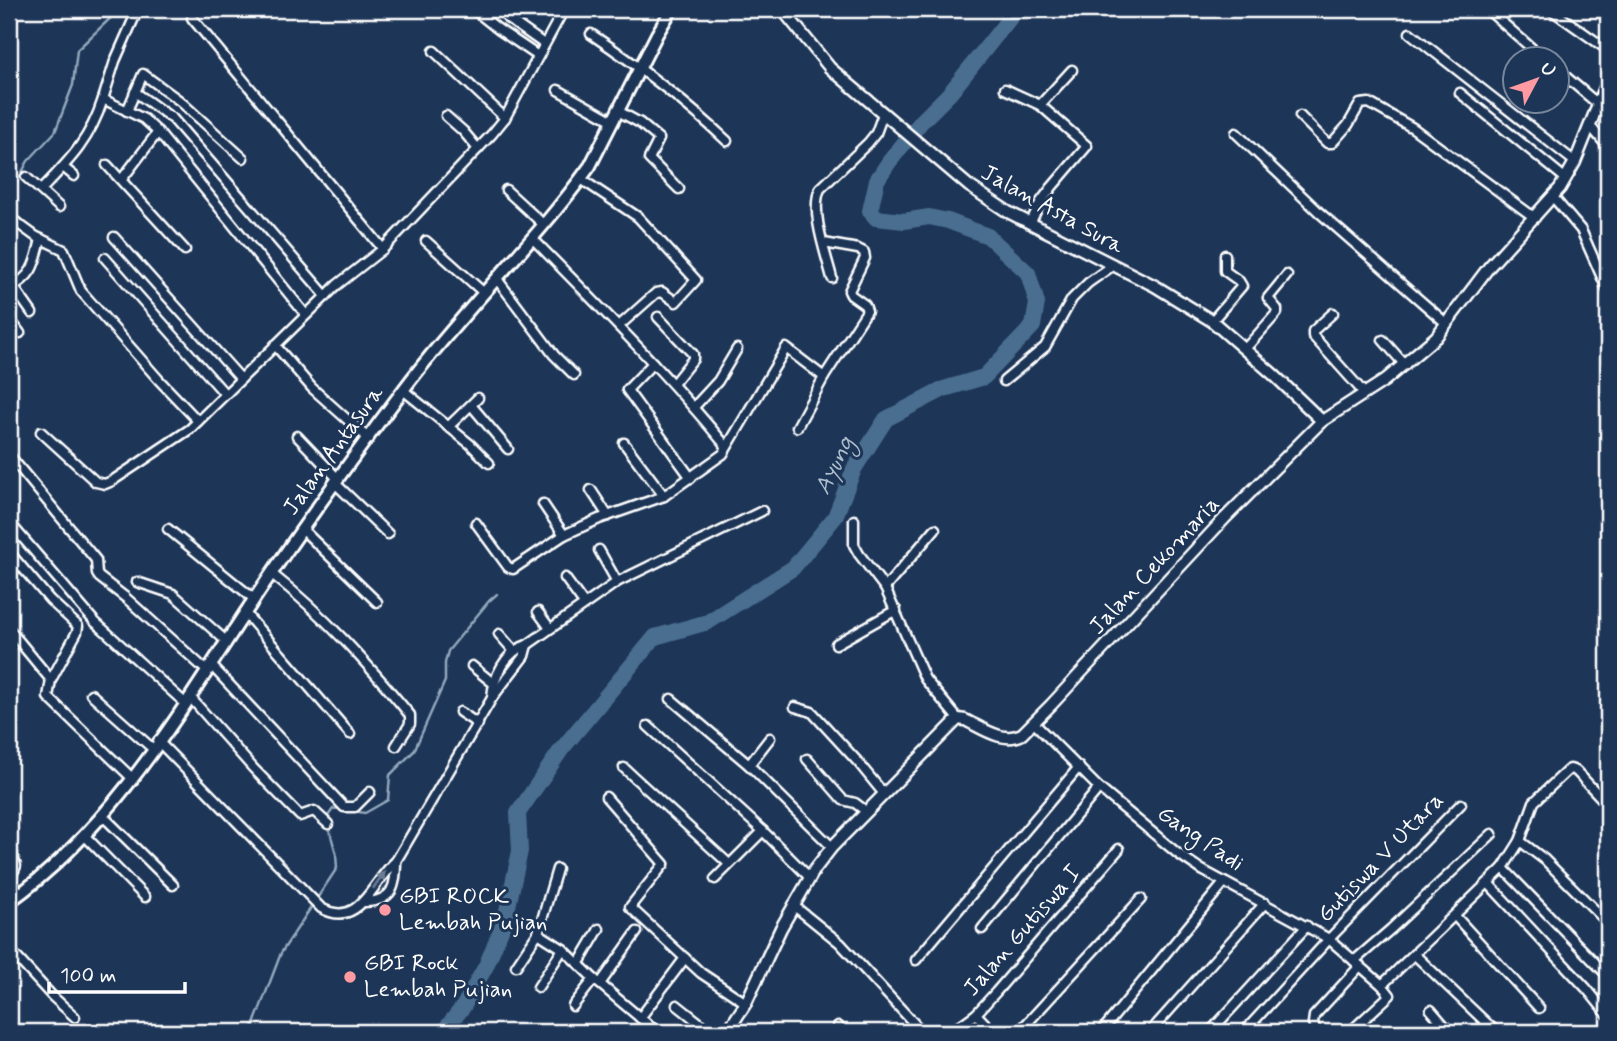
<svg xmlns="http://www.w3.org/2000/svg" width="1617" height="1041" font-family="Mynerve,sans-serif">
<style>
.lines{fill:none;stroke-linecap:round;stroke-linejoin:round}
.stream{stroke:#92a8bc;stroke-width:2.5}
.river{stroke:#4a6e8f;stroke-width:16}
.minor-casing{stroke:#fff;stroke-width:13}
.tertiary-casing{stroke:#fff;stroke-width:15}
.secondary-casing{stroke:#fff;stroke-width:16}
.minor{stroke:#1d3557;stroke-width:8}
.tertiary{stroke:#1d3557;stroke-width:10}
.secondary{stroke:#1d3557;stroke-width:10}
.oneway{fill:#6c7c92}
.poi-dot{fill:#ff9aa2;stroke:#1d3557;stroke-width:2.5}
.labels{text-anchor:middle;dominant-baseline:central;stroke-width:6;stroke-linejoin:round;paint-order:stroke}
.street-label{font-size:23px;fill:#fff;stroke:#1d3557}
.poi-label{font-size:23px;fill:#fff;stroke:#1d3557;text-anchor:start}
.water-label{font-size:24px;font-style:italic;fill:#aebecd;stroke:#1d3557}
</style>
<rect width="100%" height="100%" fill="#1d3557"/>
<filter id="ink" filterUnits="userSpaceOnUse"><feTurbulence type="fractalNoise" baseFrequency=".0143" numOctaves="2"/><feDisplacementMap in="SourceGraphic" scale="14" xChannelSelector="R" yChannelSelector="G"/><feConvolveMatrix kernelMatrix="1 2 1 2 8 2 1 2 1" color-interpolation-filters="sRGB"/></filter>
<g filter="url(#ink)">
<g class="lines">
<!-- stream -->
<g class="stream">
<path d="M 9,191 L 15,185 L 28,161 L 55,132 L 73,85 L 77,50 L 120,9"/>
<path d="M 347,810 L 365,813 L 388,800 L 390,775 L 414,751 L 445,681 L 445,663 L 448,651 L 489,601 L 497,594"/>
<path d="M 328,821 L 328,816 L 333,809 L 341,808"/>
<path d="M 251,1032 L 281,953 L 337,868 L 336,854 L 329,828"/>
</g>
<!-- river -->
<path class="river" d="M 443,1032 L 463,1007 L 486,966 L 505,920 L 520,851 L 518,813 L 561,750 L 655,637 L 708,622 L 793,568 L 835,517 L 854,469 L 886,419 L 944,389 L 984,377 L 1033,326 L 1037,303 L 1028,273 L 988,236 L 948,221 L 929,217 L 904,221 L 876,218 L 870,211 L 877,180 L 889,162 L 921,122 L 950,93 L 1017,9"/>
<!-- minor casing -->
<g class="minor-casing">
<g id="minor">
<path d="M 473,9 L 498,29 L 538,56"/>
<path d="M 1487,9 L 1545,60"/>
<path d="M 1550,9 L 1608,50"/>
<path d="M 1600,9 L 1608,14"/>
<path d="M 507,18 L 544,44"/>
<path d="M 1410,33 L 1575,162"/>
<path d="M 591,34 C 640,67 685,101 727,141"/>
<path d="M 434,51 L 505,118"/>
<path d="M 1558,70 L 1599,105"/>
<path d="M 1005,89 L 1040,105 L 1087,146 L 1052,187 L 1040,203 L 1030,224"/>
<path d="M 558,90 L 613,121"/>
<path d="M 135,92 L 173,119 L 326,296"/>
<path d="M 1460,93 L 1566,179"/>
<path d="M 103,99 L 115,61 L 138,9"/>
<path d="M 1040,105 L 1072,70"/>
<path d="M 127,111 L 143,74 L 180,101 L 243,158"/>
<path d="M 618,111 L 640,123 L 659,139 L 649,159 L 679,189"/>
<path d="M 446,116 L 463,131 L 478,149"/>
<path d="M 1300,116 L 1327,143 L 1332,143 L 1348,125 L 1360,104 L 1369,103 L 1413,128 L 1535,218"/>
<path d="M 1591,127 L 1608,147"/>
<path d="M 1236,133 L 1320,213 L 1447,324"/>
<path d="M 107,165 L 185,250"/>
<path d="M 63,167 L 74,176"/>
<path d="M 26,177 L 59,207"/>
<path d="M 122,179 L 158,132"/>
<path d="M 581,179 L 638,217 L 696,280 L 676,302 L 662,292 L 656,293 L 619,326"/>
<path d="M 41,190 C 70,160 90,140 103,99 L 144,119 L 158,132 L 306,315"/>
<path d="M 506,190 L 544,225"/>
<path d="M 1553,197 L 1581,230 L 1608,291"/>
<path d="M 9,217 L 35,236 L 64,250 L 81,291 L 159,380 L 198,421"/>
<path d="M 114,237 L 241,379"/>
<path d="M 533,239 C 599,306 666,373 726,446"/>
<path d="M 426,241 L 484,293"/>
<path d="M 383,249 L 492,134 L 505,118 L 564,9"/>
<path d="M 105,258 L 225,394"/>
<path d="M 832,278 C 826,254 810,211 820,189 L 868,143 L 876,133 L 883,114"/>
<path d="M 497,279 L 554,355 L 574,375"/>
<path d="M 13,286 L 32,313"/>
<path d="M 9,288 C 33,277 35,264 41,239"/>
<path d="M 1333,313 L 1313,331 L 1313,336 L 1365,394"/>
<path d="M 658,317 L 693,354 L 693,359 L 673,384"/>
<path d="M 9,318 L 20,333"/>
<path d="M 1212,321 L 1242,286 L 1239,281 L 1225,271 L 1225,255"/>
<path d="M 1383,340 L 1405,365"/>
<path d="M 275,345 L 312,388 L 369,439"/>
<path d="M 1245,349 L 1277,313 L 1277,309 L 1268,298 L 1287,275"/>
<path d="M 653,363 L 627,390 L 691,478"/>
<path d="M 1004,381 L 1045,347 L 1072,299 L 1088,283 L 1112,266"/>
<path d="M 403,390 L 470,444 L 489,463"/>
<path d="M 471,405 L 508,449"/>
<path d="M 694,407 L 718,381 L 737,349"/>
<path d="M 448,427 L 478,398"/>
<path d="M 797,427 L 824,377 L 867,311 L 865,305 L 851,295 L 849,291 L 865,258 L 864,252 L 858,249 L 824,243"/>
<path d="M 41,432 L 96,482 L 105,484 L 112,481 L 190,429 L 337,285 L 383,249 L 192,18"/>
<path d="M 297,436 L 339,480"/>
<path d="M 624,443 L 664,496"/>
<path d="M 9,455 L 96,560 L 97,574 L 99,577 L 126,598 L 207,671"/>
<path d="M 336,484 L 388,534"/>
<path d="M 591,490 L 608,516"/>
<path d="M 543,504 L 564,535"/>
<path d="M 854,520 L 854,545 L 859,554 L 885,588 L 925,679 L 958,719"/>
<path d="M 9,522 L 94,621 L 186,704"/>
<path d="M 476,523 L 508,567 L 513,569 L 564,535 L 599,519 L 664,496 L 723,454 L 786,348 L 824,377"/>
<path d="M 168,529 L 254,599"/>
<path d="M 303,530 L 377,602"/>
<path d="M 599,550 L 617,582"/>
<path d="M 9,552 L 50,600 L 78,626 L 77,632 L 51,680 L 48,697 L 132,778"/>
<path d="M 272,574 C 324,615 368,664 410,715 L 410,724 L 396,746"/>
<path d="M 565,578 L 584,604"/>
<path d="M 137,582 L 173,594 L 226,641"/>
<path d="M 885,588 L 935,529"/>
<path d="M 538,612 L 549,627"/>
<path d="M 245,613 L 350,734"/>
<path d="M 9,629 L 51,680"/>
<path d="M 499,634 L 514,651"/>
<path d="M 836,644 L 896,610"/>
<path d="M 211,665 L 344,807 L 355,807 L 370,792"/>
<path d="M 472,666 L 493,683"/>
<path d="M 91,694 L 153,749"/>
<path d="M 190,697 L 253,768 L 300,816 L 314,811 L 328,824"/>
<path d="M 492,698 C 493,677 506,651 527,645"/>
<path d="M 671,699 L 749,765 L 832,847"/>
<path d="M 795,707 L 812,712 L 857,761 L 884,794"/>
<path d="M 460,712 L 478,724"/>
<path d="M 1034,723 L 1099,788 L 1177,853 L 1202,870 L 1329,939 L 1382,985 L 1390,995 L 1350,1032"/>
<path d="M 648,726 L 763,831 L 809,877"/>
<path d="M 158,741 L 321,908 C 360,930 372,881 396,861 L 492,698 L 524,656 L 527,645 L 617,582 L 762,511"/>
<path d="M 807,759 L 843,800 L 855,803 L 863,809"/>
<path d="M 749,765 L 770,738"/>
<path d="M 624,768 L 729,864"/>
<path d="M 606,797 L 664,864 L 630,907 L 701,973 L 746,1003"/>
<path d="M 102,815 L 173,885"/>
<path d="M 85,836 L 145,897"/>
<path d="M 1520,841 L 1545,860 L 1608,923"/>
<path d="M 9,844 L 16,866 L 10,879 L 20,894"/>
<path d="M 1503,868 L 1608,976"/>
<path d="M 715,879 L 763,831"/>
<path d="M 1489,884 L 1587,989 L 1608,1015"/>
<path d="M 365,902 C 393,901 396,887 396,861"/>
<path d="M 793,905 L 840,943 L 922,1032"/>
<path d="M 1455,916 L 1539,1008"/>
<path d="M 982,929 L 1099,788"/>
<path d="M 538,933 L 563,949 L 594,979 L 657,1032"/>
<path d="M 9,949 L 52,996 L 75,1017"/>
<path d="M 1415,955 L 1496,1032"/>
<path d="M 916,960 L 1079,767"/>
<path d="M 1354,961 L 1391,929 L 1492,834"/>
<path d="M 579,963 L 599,929"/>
<path d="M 516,966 L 538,933 L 557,869"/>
<path d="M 600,984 L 637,932"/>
<path d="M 1382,985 L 1503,868 L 1520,841 L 1534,802 L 1568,770 L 1570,769 L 1576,771 L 1608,805"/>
<path d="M 538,987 L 563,949"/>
<path d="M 677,1005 L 711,1032"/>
<path d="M 573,1006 L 594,979"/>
<path d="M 1431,1010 L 1450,1032"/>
<path d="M 976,1014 L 993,1032"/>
<path d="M 640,1018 L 685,958"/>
<path d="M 9,1025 L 16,1032"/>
<path d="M 838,1026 L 843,1032"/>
<path d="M 1417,1031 L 1418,1032"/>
<path d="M 951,1032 L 976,1014 L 996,992 L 1119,849"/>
<path d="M 1019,1032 L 1141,899"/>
<path d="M 1101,1032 L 1223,884"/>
<path d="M 1150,1032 L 1265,903"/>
<path d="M 1210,1032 L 1307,926"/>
<path d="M 1244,1032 L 1329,939 L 1461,804"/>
<path d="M 1317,1032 L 1313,1023 L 1314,1016 L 1360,966"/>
</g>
</g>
<!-- tertiary casing -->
<g class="tertiary-casing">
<g id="tertiary">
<path d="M 782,9 L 830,68 L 969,186 L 1008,212 L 1155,286 L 1212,321 L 1274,375 L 1322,421"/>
<path d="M 727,1032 L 746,1003 L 781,928 L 815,869 L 832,847 L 958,719 L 965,720 C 982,728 1003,744 1022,734 L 1051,705 L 1225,518 L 1322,421 L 1384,381 L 1436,337 L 1489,267 L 1560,188 L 1575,162 L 1608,80"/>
</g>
</g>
<!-- secondary casing -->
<g class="secondary-casing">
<path id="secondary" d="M 9,902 C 111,829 177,717 245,613 C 295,537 349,462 404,389 C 462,311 533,245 590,166 L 657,34 L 672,9"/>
</g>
<!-- minor -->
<use href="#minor" class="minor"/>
<!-- tertiary -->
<use href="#tertiary" class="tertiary"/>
<!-- secondary -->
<use href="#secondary" class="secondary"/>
</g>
<!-- one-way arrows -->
<defs><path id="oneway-solid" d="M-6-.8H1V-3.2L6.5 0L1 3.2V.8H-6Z" transform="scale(1.75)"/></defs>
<use class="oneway" href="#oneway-solid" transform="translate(379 880) rotate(-55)"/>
</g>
<!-- markers -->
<g class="poi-dot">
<circle cx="385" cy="910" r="7"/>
<circle cx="350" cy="977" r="7"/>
</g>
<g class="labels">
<!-- street labels -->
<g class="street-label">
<text transform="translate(1052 210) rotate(29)">Jalan Asta Sura</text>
<text transform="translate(334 451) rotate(-54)">Jalan Antasura</text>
<text transform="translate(1155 566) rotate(-47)">Jalan Cekomaria</text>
<text transform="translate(1200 839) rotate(34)">Gang Padi</text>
<text transform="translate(1381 858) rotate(-46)">Gutiswa V Utara</text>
<text transform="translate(1023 931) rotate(-49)">Jalan Gutiswa I</text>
</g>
<!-- poi labels -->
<g class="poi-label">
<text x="399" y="897">GBI ROCK<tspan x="399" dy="26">Lembah Pujian</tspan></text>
<text x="364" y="964">GBI Rock<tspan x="364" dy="26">Lembah Pujian</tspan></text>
</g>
<!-- water labels -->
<g class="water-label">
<text transform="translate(835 466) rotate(-64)">Ayung</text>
</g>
</g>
<!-- margin -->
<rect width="1617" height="1041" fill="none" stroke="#1d3557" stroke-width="35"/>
<rect x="18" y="18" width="1582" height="1006" fill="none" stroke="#fff" stroke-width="2.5" filter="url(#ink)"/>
<!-- north arrow -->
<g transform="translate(1536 80) rotate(49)"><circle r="33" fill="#1d3557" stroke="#77869a" stroke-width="2"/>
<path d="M0-5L12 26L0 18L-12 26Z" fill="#ff9aa2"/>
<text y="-10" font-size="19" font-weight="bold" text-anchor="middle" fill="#ffffff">U</text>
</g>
<!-- scale -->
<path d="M49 982v10h136v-10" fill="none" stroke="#ffffff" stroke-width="3.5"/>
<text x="60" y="982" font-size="21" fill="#ffffff" stroke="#1d3557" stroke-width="5" paint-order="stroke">100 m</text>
</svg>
